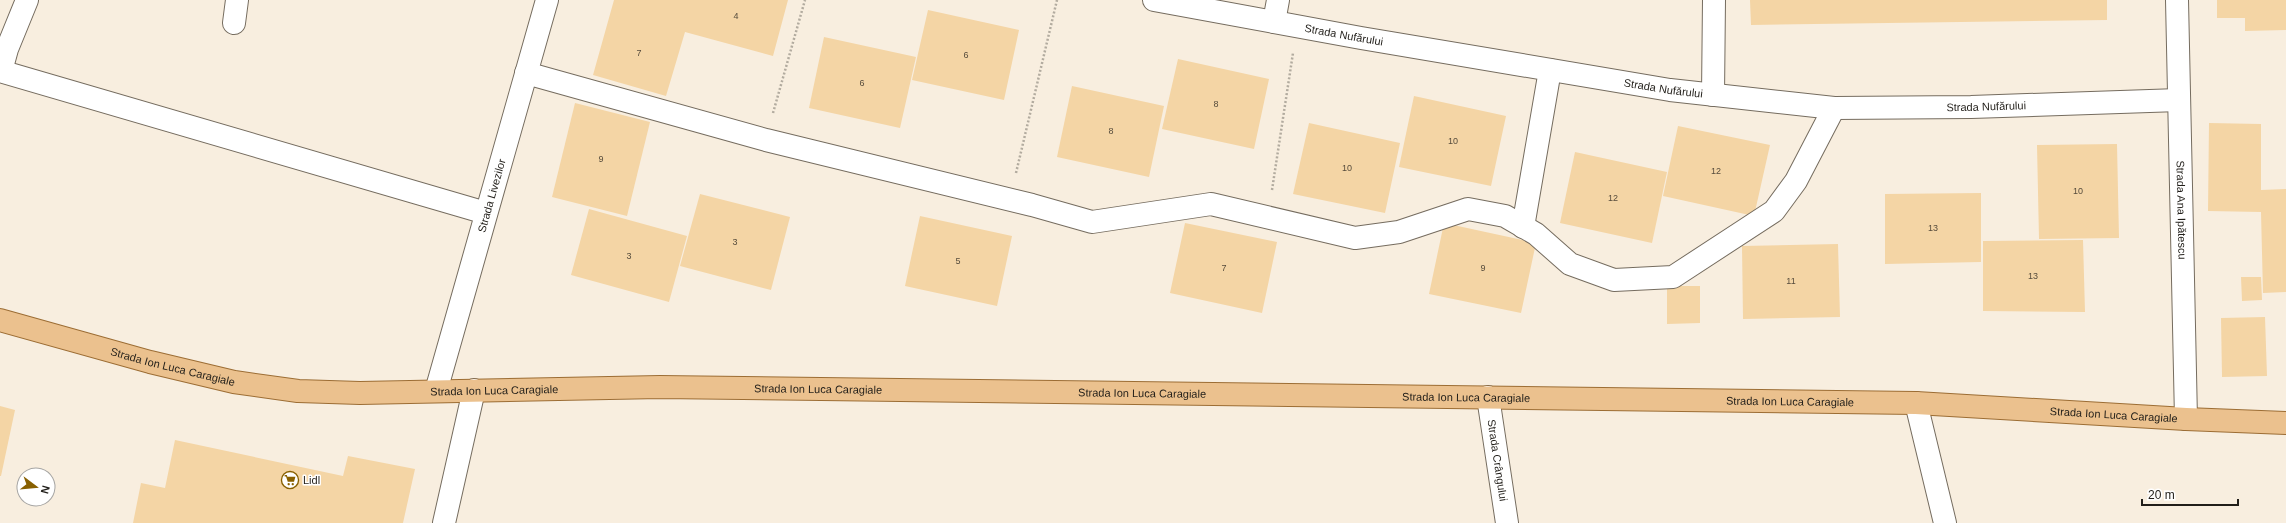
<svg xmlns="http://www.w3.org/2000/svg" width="2286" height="523" font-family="Arial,sans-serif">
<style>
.building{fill:#f4d5a5}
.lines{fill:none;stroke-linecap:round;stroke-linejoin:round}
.minor-casing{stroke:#756c5f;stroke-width:24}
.major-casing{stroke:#9c6d34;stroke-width:24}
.path{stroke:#b2ab9f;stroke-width:2.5;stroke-dasharray:2 2;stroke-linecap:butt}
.minor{stroke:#fff;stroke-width:22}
.major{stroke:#ebc18e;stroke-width:22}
.labels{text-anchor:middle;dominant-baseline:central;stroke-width:3;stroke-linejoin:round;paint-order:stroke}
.number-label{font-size:9px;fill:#564c3c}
.street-label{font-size:11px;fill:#211e19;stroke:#fff}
.poi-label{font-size:11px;fill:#211e19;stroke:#fff;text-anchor:start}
</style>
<rect width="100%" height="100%" fill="#f8eedf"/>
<!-- building -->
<g class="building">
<path d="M 614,0 L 788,0 L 773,56 L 685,32 L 666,96 L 593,75 Z"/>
<path d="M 1750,0 L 2107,0 L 2107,20 L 1751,25 Z"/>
<path d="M 2217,0 L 2286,0 L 2286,30 L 2245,31 L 2245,18 L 2217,18 Z"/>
<path d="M 928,10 L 1019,30 L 1004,100 L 912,80 Z"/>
<path d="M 824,37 L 916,57 L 900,128 L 809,108 Z"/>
<path d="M 1178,59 L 1269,79 L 1254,149 L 1162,129 Z"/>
<path d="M 1072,86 L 1164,106 L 1149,177 L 1057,157 Z"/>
<path d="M 1414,96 L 1506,116 L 1491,186 L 1399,167 Z"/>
<path d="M 575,103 L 650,122 L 627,216 L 552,197 Z"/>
<path d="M 1309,123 L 1400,143 L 1385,213 L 1293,194 Z"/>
<path d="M 2209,123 L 2261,124 L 2261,190 L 2286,189 L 2286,292 L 2263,293 L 2261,212 L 2208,211 Z"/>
<path d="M 1678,126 L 1770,145 L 1754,216 L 1663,196 Z"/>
<path d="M 2117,144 L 2119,238 L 2039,239 L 2037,145 Z"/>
<path d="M 1575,152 L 1667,172 L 1652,243 L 1560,223 Z"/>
<path d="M 1981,193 L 1981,262 L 1885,264 L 1885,194 Z"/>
<path d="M 700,194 L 790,217 L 771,290 L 680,266 Z"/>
<path d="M 589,209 L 687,236 L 669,302 L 571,275 Z"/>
<path d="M 920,216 L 1012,236 L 997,306 L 905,286 Z"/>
<path d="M 1185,223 L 1277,242 L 1262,313 L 1170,293 Z"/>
<path d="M 1444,223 L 1536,243 L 1521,313 L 1429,294 Z"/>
<path d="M 2083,240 L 2085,312 L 1983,311 L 1983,241 Z"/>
<path d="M 1838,244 L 1840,317 L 1743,319 L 1742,246 Z"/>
<path d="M 2241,277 L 2261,277 L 2262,300 L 2242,301 Z"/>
<path d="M 1667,286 L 1700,286 L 1700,323 L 1667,324 Z"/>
<path d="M 2265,317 L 2267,376 L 2222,377 L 2221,318 Z"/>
<path d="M 0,406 L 15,410 L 1,476 L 0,476 Z"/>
<path d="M 175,440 L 343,476 L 348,456 L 415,469 L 403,523 L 133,523 L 141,483 L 165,488 Z"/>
</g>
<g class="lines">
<!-- minor casing -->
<g class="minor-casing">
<g id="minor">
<path id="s1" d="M 1154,0 L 1361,38 L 1670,90 L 1834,108 L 1971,107 L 2179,100"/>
<path id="s2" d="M 2177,0 L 2186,419"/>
<path d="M 1274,22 L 1278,0"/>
<path d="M 234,23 L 237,0"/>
<path d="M 0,71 L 486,213"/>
<path d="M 1,71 L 7,49 L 27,0"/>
<path d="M 526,73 L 766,140 L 1032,205 L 1092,222 L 1211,204 L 1355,238 L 1399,232 L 1468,209 L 1505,216 L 1536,234 L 1570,264 L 1614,280 L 1673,277 L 1774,211 L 1796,181 L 1834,108"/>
<path d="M 1713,95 L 1714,0"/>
<path d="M 1523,227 L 1550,70"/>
<path id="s3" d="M 436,391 L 547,0"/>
<path id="s4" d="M 1488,397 L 1507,523"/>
<path d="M 1916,403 L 1945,523"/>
<path d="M 444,523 L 474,390"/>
</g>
</g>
<!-- major casing -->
<g class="major-casing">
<g id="major">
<path id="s5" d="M 0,320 L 150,362 L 234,382 L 298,391 L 360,393 L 660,387 L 1916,403 L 2186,419 L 2286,423"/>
</g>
</g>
<!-- path -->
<g class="path">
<path d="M 773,113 L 805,0"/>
<path d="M 1016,173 L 1057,0"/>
<path d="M 1272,190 L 1293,53"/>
</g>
<!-- minor -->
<use href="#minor" class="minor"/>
<!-- major -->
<use href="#major" class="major"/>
</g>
<!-- icons -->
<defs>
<g id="supermarket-ring" transform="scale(0.9)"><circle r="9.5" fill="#fff" stroke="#886000" stroke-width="1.5"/><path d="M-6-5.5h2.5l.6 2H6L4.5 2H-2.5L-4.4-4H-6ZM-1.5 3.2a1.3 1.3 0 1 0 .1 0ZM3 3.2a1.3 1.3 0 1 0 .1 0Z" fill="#886000"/></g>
</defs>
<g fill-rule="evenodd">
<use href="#supermarket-ring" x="290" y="480"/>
</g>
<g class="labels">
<!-- number labels -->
<g class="number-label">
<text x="736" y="16">4</text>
<text x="639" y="53">7</text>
<text x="966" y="55">6</text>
<text x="862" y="83">6</text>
<text x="1216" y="104">8</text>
<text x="1111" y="131">8</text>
<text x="1453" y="141">10</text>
<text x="601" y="159">9</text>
<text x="1347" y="168">10</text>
<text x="1716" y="171">12</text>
<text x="2078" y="191">10</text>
<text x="1613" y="198">12</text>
<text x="1933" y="228">13</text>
<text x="735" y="242">3</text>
<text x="629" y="256">3</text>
<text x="958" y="261">5</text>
<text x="1224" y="268">7</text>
<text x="1483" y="268">9</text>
<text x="2033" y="276">13</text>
<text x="1791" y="281">11</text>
</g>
<!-- street labels -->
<g class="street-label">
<text stroke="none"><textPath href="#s1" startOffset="193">Strada Nufărului</textPath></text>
<text stroke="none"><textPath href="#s1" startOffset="517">Strada Nufărului</textPath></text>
<text stroke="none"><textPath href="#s1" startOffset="841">Strada Nufărului</textPath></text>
<text stroke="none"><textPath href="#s3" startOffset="203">Strada Livezilor</textPath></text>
<text stroke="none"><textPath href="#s2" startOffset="210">Strada Ana Ipătescu</textPath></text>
<text stroke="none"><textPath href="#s5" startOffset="179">Strada Ion Luca Caragiale</textPath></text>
<text stroke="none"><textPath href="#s5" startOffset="827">Strada Ion Luca Caragiale</textPath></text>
<text stroke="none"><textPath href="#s5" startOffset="503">Strada Ion Luca Caragiale</textPath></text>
<text stroke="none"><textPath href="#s5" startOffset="1151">Strada Ion Luca Caragiale</textPath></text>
<text stroke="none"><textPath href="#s5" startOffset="1475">Strada Ion Luca Caragiale</textPath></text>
<text stroke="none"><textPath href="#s5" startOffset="1799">Strada Ion Luca Caragiale</textPath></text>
<text stroke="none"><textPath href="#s5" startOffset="2123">Strada Ion Luca Caragiale</textPath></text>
<text stroke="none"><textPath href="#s4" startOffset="64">Strada Crângului</textPath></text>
</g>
<!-- poi labels -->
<g class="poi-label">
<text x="303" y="480">Lidl</text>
</g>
</g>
<!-- north arrow -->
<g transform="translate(36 487) rotate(106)"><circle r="19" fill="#ffffff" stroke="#a6a5a3"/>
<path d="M0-3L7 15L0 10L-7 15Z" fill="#886000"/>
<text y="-6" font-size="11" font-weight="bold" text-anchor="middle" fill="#211e19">N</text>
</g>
<!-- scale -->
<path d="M2142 499v6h96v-6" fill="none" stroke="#211e19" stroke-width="2"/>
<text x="2148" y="499" font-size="12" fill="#211e19" stroke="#ffffff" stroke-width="3" paint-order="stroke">20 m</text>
</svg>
